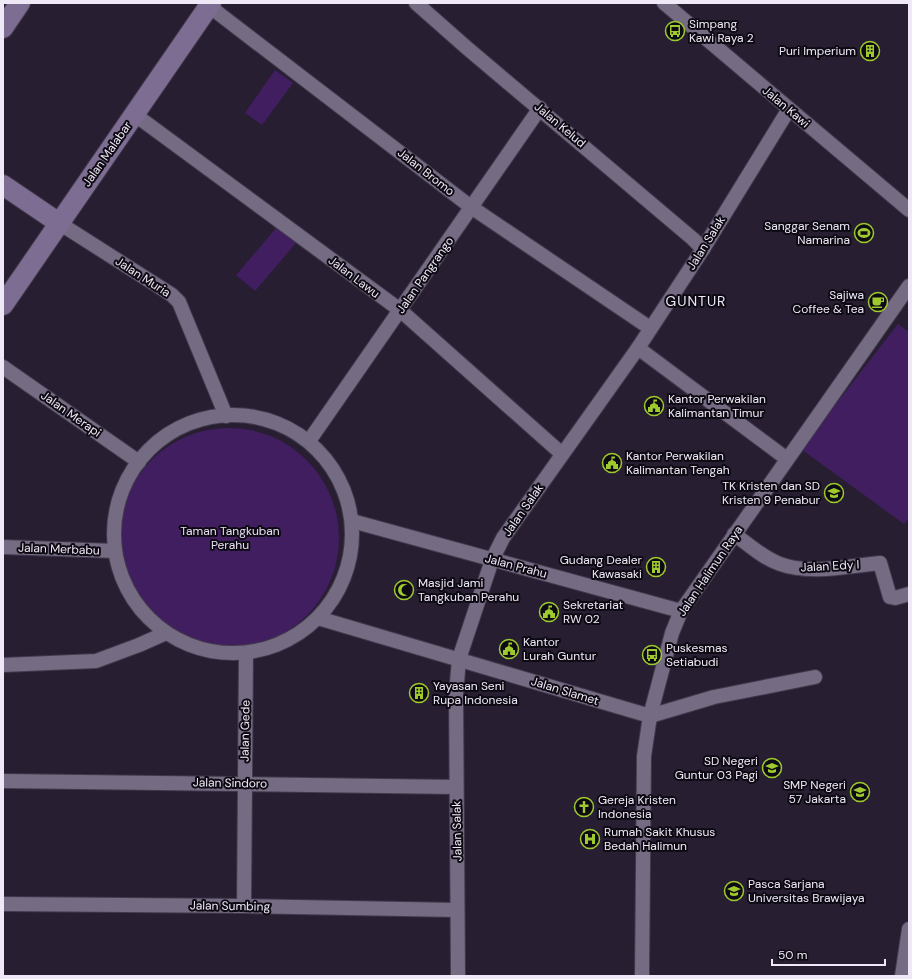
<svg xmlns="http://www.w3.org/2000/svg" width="912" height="979" font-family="'DM Sans',sans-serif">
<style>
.green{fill:#401e60}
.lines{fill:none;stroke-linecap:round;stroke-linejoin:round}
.street-casing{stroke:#41394b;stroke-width:16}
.secondary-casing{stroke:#41394b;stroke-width:22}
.street{stroke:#756b83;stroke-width:14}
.secondary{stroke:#7e6d93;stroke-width:20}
.labels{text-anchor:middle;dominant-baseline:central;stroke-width:4;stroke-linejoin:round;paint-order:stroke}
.poi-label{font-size:12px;fill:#efe9f7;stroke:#0e0a13;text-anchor:start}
.street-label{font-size:12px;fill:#efe9f7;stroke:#0e0a13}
.park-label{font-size:12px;fill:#e7def4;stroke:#0e0a13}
.quarter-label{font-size:14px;letter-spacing:1px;fill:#efe9f7;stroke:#0e0a13}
</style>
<rect width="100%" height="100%" fill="#271e32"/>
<!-- green -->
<g class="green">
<path d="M 275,70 L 293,83 L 262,125 L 245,113 Z"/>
<path d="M 277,227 L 296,243 L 255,291 L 236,275 Z"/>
<path d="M 898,324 L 909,332 L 909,518 L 904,524 L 801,449 Z"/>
<circle cx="229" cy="538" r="110"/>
</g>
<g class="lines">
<!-- street casing -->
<g class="street-casing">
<g id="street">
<path d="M 416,3 L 467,48 L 693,239 L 703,249"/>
<path d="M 664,3 L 909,210"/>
<path d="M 209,6 L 471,207 L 650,328"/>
<path d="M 134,114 L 400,310 L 562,454"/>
<path d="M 59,223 L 172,295 L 179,302 L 226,416"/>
<path d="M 638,348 L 787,459"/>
<path d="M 3,367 L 139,462"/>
<circle cx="233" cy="534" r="119"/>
<path d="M 309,441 L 540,108"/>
<path d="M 352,521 L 681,611"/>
<path d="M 734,534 C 748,544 763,558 780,564 C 811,575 848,566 880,563 L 890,597 L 895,598 L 909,594"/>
<path d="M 3,547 L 115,551"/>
<path d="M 318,618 L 650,716 L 714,697 L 815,677"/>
<path d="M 3,665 L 96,661 L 139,645 L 166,633"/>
<path d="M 3,781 L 456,787"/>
<path d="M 3,904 L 244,906 L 457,910"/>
<path d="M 244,906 L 246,653"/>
<path d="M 458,976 L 456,694 L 459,659 L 492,560 L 503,538 L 638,348 L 703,249 L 789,109"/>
<path d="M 642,976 L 644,756 L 650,716 L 672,633 L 681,611 L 909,286"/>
<path d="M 902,976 L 909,929"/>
</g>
</g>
<!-- secondary casing -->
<g class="secondary-casing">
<g id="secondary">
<path d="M 3,28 L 20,3"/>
<path d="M 3,185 L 59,223"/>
<path d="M 3,305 L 211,3"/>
</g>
</g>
<!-- street -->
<use href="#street" class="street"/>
<!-- secondary -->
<use href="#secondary" class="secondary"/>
</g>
<!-- icons -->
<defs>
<g id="bus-ring" transform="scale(1)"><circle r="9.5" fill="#0e0a13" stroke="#9eca2e" stroke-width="1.5"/><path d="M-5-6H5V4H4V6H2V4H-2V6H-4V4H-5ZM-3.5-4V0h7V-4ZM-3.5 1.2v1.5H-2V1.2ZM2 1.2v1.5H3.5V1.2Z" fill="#9eca2e"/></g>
<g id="building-ring" transform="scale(1)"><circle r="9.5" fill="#0e0a13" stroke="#9eca2e" stroke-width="1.5"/><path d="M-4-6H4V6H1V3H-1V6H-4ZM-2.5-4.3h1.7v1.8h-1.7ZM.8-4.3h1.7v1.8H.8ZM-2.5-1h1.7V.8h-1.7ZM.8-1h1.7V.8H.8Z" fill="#9eca2e"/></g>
<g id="stadium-ring" transform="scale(1)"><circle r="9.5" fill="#0e0a13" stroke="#9eca2e" stroke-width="1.5"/><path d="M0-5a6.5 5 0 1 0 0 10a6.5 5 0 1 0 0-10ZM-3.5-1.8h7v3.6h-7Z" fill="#9eca2e"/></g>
<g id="cafe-ring" transform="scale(1)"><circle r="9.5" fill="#0e0a13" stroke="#9eca2e" stroke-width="1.5"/><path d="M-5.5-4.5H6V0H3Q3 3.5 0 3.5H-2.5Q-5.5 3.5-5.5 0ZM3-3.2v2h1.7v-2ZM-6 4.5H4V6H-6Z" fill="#9eca2e"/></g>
<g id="civic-ring" transform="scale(1)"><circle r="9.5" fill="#0e0a13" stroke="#9eca2e" stroke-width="1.5"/><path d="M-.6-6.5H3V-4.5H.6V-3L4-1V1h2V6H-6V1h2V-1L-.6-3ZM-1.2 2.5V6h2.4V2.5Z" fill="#9eca2e"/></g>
<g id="school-ring" transform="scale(1)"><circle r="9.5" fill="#0e0a13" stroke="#9eca2e" stroke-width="1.5"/><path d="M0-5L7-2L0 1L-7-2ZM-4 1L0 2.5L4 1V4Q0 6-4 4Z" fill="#9eca2e"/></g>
<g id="mosque-ring" transform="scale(1)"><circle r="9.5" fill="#0e0a13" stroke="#9eca2e" stroke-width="1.5"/><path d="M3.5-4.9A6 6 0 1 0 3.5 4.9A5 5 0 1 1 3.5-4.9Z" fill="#9eca2e"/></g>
<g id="church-ring" transform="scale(1)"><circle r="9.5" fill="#0e0a13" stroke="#9eca2e" stroke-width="1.5"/><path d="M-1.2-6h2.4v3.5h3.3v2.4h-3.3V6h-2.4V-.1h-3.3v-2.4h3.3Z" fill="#9eca2e"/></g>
<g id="hospital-ring" transform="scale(1)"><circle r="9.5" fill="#0e0a13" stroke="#9eca2e" stroke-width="1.5"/><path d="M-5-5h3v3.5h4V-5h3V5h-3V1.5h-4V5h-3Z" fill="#9eca2e"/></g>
<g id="university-ring" transform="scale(1)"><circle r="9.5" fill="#0e0a13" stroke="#9eca2e" stroke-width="1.5"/><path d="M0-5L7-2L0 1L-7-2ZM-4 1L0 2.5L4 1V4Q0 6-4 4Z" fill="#9eca2e"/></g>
</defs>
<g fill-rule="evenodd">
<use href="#bus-ring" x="675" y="31"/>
<use href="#building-ring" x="870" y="51"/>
<use href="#stadium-ring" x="864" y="233"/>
<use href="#cafe-ring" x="878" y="302"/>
<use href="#civic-ring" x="654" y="406"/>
<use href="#civic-ring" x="612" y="463"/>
<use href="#school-ring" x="834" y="493"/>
<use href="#building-ring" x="656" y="567"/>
<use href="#mosque-ring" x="404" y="590"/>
<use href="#civic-ring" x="549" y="612"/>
<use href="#civic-ring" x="509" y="649"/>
<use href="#bus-ring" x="652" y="655"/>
<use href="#building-ring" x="419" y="693"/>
<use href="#school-ring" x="772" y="768"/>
<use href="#school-ring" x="860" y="792"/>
<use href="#church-ring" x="584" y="807"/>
<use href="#hospital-ring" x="590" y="839"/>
<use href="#university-ring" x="734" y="891"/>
</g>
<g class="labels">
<!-- poi labels -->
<g class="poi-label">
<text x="689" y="24">Simpang<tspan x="689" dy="14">Kawi Raya 2</tspan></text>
<text x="856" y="51" text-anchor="end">Puri Imperium</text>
<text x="850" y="226" text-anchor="end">Sanggar Senam<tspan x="850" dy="14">Namarina</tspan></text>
<text x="864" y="295" text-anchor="end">Sajiwa<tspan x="864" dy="14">Coffee &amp; Tea</tspan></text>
<text x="668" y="399">Kantor Perwakilan<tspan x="668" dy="14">Kalimantan Timur</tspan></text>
<text x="626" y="456">Kantor Perwakilan<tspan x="626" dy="14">Kalimantan Tengah</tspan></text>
<text x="820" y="486" text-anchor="end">TK Kristen dan SD<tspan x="820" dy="14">Kristen 9 Penabur</tspan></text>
<text x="642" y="560" text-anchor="end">Gudang Dealer<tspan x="642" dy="14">Kawasaki</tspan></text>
<text x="418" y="583">Masjid Jami<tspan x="418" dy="14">Tangkuban Perahu</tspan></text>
<text x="563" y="605">Sekretariat<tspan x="563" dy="14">RW 02</tspan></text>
<text x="523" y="642">Kantor<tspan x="523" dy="14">Lurah Guntur</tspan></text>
<text x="666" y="648">Puskesmas<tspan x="666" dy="14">Setiabudi</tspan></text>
<text x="433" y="686">Yayasan Seni<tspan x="433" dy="14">Rupa Indonesia</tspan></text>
<text x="758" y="761" text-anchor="end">SD Negeri<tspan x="758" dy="14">Guntur 03 Pagi</tspan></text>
<text x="846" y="785" text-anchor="end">SMP Negeri<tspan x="846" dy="14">57 Jakarta</tspan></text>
<text x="598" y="800">Gereja Kristen<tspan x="598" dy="14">Indonesia</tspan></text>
<text x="604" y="832">Rumah Sakit Khusus<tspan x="604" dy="14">Bedah Halimun</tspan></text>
<text x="748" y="884">Pasca Sarjana<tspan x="748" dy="14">Universitas Brawijaya</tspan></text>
</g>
<!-- street labels -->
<g class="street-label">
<text transform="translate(786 107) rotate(40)">Jalan Kawi</text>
<text transform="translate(560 125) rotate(40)">Jalan Kelud</text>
<text transform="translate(107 154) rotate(-55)">Jalan Malabar</text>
<text transform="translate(426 172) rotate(38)">Jalan Bromo</text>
<text transform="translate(706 243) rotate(-58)">Jalan Salak</text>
<text transform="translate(425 275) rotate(-55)">Jalan Pangrango</text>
<text transform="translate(143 277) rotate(33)">Jalan Muria</text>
<text transform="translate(354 277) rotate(37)">Jalan Lawu</text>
<text transform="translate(71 414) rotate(35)">Jalan Merapi</text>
<text transform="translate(523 510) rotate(-55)">Jalan Salak</text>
<text transform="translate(59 549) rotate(2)">Jalan Merbabu</text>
<text transform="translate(516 566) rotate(15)">Jalan Prahu</text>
<text transform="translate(830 566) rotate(-3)">Jalan Edy I</text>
<text transform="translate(710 571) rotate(-56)">Jalan Halimun Raya</text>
<text transform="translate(565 691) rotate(17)">Jalan Slamet</text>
<text transform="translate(245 731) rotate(-89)">Jalan Gede</text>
<text transform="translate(230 783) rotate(1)">Jalan Sindoro</text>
<text transform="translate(457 831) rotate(-91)">Jalan Salak</text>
<text transform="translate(230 906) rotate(1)">Jalan Sumbing</text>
</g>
<!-- park labels -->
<g class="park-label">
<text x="230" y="531">Taman Tangkuban<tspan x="230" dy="14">Perahu</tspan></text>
</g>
<!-- quarter labels -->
<g class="quarter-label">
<text x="696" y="301">GUNTUR</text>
</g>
</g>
<!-- border -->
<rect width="912" height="979" fill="none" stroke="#efe9f7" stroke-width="8"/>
<!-- scale -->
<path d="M772 959v6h113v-6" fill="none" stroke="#efe9f7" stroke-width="2"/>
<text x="778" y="959" font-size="12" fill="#efe9f7" stroke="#0e0a13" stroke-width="3" paint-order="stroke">50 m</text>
</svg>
